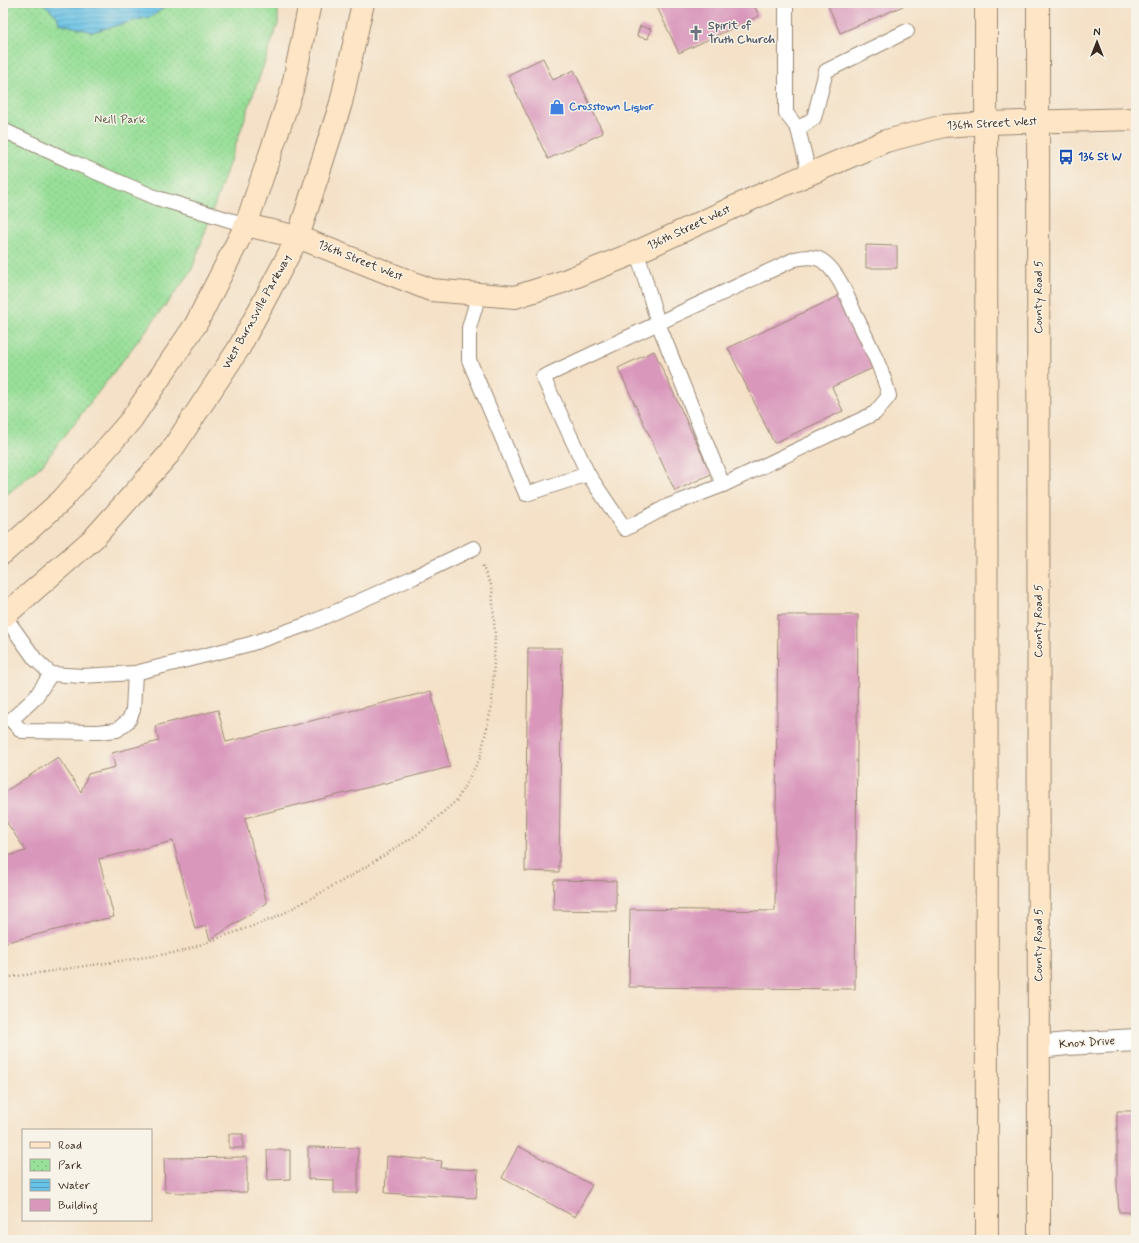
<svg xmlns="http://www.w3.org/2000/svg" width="1139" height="1243" font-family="Mynerve,sans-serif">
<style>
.park{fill:url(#park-dots);stroke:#6a845c}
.water{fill:url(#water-rules);stroke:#527682}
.building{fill:#d997bc}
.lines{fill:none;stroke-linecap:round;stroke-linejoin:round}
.lane-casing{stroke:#988672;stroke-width:16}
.street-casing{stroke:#988672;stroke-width:24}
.secondary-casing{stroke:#988672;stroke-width:24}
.path{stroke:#988672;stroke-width:2.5;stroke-dasharray:1 3;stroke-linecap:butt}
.lane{stroke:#fff;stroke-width:14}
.street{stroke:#fff;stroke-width:22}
.secondary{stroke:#fde5c5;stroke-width:22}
.labels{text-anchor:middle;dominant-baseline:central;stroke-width:3;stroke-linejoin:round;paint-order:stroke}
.worship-label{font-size:12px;font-weight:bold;fill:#5b616d;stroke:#f7f3e8;text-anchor:start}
.shop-label{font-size:12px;font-weight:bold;fill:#366cbe;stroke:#f7f3e8;text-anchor:start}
.park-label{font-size:12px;fill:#52573d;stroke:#f7f3e8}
.street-label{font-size:12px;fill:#3b2a1e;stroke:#f7f3e8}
.transit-label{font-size:12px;font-weight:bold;fill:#164399;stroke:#f7f3e8;text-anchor:start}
</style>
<defs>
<pattern id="park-dots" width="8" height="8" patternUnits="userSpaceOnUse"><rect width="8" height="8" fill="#98df99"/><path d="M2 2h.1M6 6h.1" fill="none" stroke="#84c083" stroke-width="1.8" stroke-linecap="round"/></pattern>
<pattern id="water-rules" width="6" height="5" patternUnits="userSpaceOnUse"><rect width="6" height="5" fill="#68c2e6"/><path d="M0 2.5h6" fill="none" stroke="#579eba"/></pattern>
</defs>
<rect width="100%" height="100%" fill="#f7f3e8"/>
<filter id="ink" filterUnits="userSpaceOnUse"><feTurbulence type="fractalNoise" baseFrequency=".025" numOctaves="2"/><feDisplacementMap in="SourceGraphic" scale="8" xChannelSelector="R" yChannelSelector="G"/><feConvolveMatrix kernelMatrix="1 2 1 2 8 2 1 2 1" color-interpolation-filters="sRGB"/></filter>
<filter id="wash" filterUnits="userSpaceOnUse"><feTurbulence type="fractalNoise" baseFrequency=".012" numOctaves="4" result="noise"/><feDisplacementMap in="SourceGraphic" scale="16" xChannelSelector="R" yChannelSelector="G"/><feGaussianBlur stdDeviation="0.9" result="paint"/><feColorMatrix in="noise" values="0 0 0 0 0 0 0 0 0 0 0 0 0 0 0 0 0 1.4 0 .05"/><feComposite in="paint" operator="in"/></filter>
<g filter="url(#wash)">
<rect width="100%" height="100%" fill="#f4e1c7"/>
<!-- park -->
<path class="park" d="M 3,3 L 278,3 L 278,24 L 191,272 L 42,465 L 3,498 Z"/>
<!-- water -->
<path class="water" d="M 43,3 L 167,3 L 166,6 L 153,16 L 92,32 L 59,23 L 57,16 Z"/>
<g id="blocks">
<!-- building -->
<g class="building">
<path d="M 655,3 L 753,3 L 759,16 L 679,53 Z"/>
<path d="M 827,3 L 910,3 L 840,33 Z"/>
<path d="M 640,26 L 651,29 L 648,39 L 637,36 Z"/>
<path d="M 543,58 L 553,80 L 574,70 L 603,133 L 548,159 L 508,75 Z"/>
<path d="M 866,245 L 897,246 L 897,268 L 866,268 Z"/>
<path d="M 843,294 L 877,366 L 832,387 L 843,411 L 774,443 L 728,348 Z"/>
<path d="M 654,351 L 711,474 L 675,491 L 618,368 Z"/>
<path d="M 778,615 L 858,615 L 855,989 L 629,987 L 630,909 L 775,911 Z"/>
<path d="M 528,648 L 562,648 L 559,872 L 525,871 Z"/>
<path d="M 431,691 L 450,767 L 245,818 L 267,903 L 210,940 L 206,926 L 195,929 L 173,841 L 99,859 L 114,917 L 95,921 L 96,920 L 3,943 L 3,857 L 26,851 L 3,817 L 3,793 L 58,757 L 81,792 L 88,774 L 115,767 L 112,753 L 159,741 L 155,726 L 218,710 L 226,742 Z"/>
<path d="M 554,880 L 616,881 L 616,911 L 553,910 Z"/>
<path d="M 1117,1111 L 1136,1111 L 1136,1212 L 1119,1212 L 1117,1186 Z"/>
<rect x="229" y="1134" width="14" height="14"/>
<path d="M 518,1146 L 592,1185 L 575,1217 L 502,1178 Z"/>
<path d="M 308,1147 L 358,1148 L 358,1193 L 334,1193 L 334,1180 L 308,1179 Z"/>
<path d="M 267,1150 L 290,1150 L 290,1179 L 268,1180 Z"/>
<path d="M 387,1156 L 442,1161 L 441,1168 L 478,1170 L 476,1198 L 385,1193 Z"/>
<path d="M 247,1157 L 247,1192 L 189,1193 L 165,1192 L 164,1158 Z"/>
</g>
</g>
</g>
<g filter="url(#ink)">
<use href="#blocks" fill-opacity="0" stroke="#988672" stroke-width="1"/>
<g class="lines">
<!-- lane casing -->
<g class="lane-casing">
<g id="lane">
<path d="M 786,3 L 786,113 L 798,129"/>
<path d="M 3,130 L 70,161 L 157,198 L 246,225"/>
<path d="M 809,173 L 798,129 L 814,118 L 826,71 L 907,31"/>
<path d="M 479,294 L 469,328 L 469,360 L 526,494 L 588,474 L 625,529 L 668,506 L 723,485 L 658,323 L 637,252"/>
<path d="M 588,474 L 543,377 L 795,259 C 804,257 816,255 824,262 C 840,275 847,297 855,314 C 868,341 882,368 889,396 L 875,413 L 723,485"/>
<path d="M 3,614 L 35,659 L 51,674 L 82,676 L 135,673 L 250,644 L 308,624 L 414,577 L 474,548"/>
<path d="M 51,674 L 35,698 L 11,720 L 22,731 L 98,732 L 117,730 L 129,720 L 133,710 L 135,673"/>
</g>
</g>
<!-- street casing -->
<g class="street-casing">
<path id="street" d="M 1039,1047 L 1067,1044 L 1136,1040"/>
</g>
<!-- secondary casing -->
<g class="secondary-casing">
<g id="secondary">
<path d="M 986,3 L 987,1240"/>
<path d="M 1038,3 L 1039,1240"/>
<path d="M 246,225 L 298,237 L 431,290 L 515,297 L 562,282 L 637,252 L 756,197 L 886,141 L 944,126 L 960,125 L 987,123 L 1136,119"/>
<path d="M 3,553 L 62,500 L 131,420 L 196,324 L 246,225 L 292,90 L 310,3"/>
<path d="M 3,617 L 94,538 L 169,454 L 239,348 L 298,237 L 341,103 L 363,3"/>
</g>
</g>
<!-- path -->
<path class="path" d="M 3,977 L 11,977 L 180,952 L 275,918 L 351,876 L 421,832 L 457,800 L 480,758 L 492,705 L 495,637 L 492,587 L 482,565"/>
<!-- lane -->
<use href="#lane" class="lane"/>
<!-- street -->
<use href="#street" class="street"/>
<!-- secondary -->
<use href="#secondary" class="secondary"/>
</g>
</g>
<!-- icons -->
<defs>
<g id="church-bare" transform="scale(1.2)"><path d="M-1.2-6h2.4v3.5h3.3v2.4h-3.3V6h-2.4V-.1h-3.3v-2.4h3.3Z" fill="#6b7280" stroke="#f7f3e8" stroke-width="2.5" paint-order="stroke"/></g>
<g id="shop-bare" transform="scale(1.2)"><path d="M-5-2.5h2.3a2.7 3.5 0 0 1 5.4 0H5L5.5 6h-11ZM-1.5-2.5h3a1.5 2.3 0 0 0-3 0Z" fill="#3f7fe0" stroke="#f7f3e8" stroke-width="2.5" paint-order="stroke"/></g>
<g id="bus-bare" transform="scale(1.2)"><path d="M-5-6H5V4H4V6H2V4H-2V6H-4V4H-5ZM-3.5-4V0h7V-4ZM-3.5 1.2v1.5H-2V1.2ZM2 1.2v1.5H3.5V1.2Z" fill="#1a4fb4" stroke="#f7f3e8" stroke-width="2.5" paint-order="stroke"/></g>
</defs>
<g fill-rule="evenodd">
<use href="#church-bare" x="696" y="33"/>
<use href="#shop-bare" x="557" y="107"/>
<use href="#bus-bare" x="1066" y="157"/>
</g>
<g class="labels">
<!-- worship labels -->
<g class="worship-label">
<text x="708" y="26">Spirit of<tspan x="708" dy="14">Truth Church</tspan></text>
</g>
<!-- shop labels -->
<g class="shop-label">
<text x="569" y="107">Crosstown Liquor</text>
</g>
<!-- park labels -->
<g class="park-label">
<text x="120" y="120">Neill Park</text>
</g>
<!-- street labels -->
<g class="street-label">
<text transform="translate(992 124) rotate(-3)">136th Street West</text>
<text transform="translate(689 228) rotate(-25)">136th Street West</text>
<text transform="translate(360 261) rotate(22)">136th Street West</text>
<text transform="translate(1039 297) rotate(-90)">County Road 5</text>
<text transform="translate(257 312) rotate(-61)">West Burnsville Parkway</text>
<text transform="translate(1039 621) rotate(-90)">County Road 5</text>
<text transform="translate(1039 945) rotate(-90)">County Road 5</text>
<text transform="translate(1087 1043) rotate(-4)">Knox Drive</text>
</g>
<!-- transit labels -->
<g class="transit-label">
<text x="1078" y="157">136 St W</text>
</g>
</g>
<!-- margin -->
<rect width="1139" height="1243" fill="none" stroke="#f7f3e8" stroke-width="16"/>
<!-- legend -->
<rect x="22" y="1129" width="130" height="92" fill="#f7f3e8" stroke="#aca397"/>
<rect x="30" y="1142" width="20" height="6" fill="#fde5c5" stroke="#aca397"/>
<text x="58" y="1149" font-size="12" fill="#3b2a1e">Road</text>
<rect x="30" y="1159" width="20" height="12" fill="url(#park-dots)" stroke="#aca397"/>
<text x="58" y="1169" font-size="12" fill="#3b2a1e">Park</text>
<rect x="30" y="1179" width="20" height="12" fill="url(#water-rules)" stroke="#aca397"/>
<text x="58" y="1189" font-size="12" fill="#3b2a1e">Water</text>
<rect x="30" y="1199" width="20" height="12" fill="#d997bc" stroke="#aca397"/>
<text x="58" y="1209" font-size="12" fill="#3b2a1e">Building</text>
<!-- north arrow -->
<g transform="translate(1097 42)" stroke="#f7f3e8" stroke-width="3" paint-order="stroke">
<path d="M0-3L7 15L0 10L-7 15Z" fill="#3b2a1e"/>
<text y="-6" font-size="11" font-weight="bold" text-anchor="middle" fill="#3b2a1e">N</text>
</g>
</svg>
